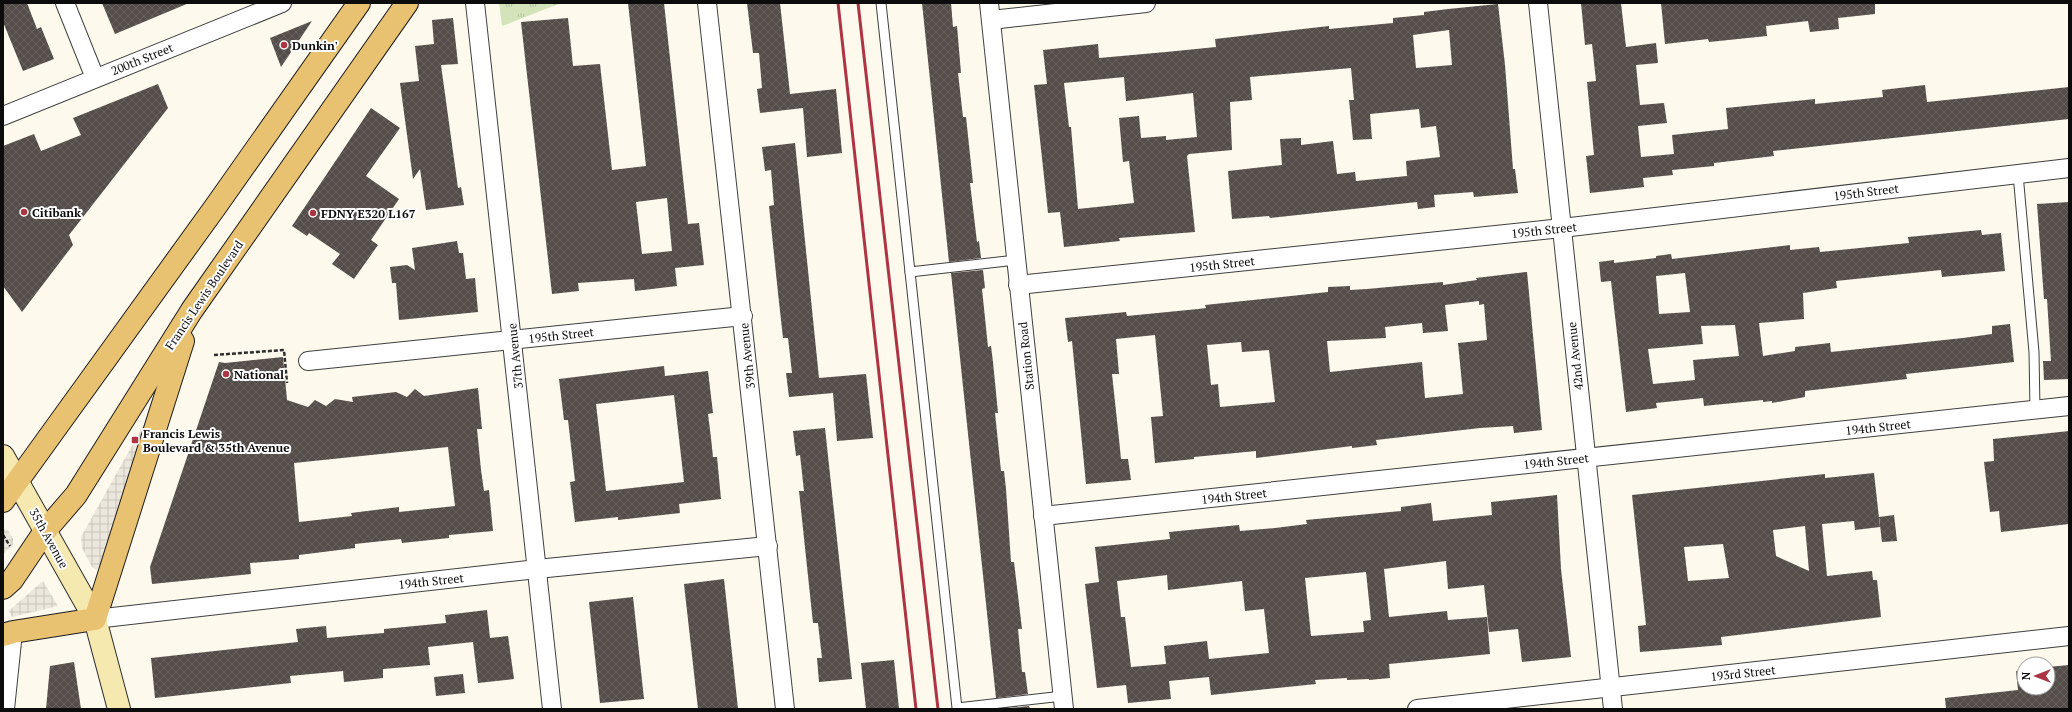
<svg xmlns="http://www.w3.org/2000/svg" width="2072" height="712" font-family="'PT Serif',serif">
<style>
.grass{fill:url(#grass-tufts)}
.plaza{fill:url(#plaza-grid)}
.building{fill:url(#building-cross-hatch);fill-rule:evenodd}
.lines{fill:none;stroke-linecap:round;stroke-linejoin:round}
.lane-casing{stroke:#3f3f3f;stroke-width:11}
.street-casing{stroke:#3f3f3f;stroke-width:20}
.secondary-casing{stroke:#2e2e2e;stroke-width:24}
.primary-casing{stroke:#1d1d1d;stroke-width:24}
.path{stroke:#2e2e2e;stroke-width:2.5;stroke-dasharray:4 2;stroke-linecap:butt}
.lane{stroke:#fff;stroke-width:9}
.street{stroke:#fff;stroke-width:18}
.secondary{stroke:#f6e9b0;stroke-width:22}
.primary{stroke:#e9c271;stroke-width:22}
.rail{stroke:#ad3443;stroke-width:3}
.poi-dot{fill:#ad3443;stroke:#fff;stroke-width:1.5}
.labels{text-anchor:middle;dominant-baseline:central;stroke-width:4;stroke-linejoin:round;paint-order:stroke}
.poi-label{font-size:12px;font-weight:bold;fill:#0c0c0c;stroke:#fff;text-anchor:start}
.street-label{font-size:12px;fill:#0c0c0c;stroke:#fff}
</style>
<defs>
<pattern id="grass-tufts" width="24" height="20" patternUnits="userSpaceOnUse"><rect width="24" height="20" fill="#d3e4bb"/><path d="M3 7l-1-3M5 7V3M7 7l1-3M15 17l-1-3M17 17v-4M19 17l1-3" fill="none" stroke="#b4c2a0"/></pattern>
<pattern id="plaza-grid" width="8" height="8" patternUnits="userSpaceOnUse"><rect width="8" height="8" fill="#ece7dd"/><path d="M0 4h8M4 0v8" fill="none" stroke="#c9c5bc"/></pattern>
<pattern id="building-cross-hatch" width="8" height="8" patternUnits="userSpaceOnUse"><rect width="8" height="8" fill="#544d4a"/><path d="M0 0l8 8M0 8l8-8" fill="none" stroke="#686260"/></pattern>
</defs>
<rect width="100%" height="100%" fill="#fdf9ed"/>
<!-- grass -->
<path class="grass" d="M 499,3 L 561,3 L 502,26 Z"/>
<!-- plaza -->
<g class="plaza">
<path d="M 148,417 L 103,561 L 97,570 L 92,567 L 82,548 L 81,537 Z"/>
<path d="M 3,529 L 8,530 L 13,539 L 13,545 L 3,554 Z"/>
<path d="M 43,581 L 58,606 L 12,617 L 9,611 L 11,609 Z"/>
</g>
<!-- building -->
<g class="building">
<path d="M 3,3 L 27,3 L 37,29 L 41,27 L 54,59 L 23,71 L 3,22 Z"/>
<path d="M 102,3 L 189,3 L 115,34 Z"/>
<path d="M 628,3 L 664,3 L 688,224 L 699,223 L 704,265 L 675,268 L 677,286 L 635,291 L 634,279 L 578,283 L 579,291 L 552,294 L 521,22 L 568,18 L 573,66 L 600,64 L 612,170 L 646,166 ZM 667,198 L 672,251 L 642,254 L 636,202 Z"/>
<path d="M 747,3 L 780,3 L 790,94 L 836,89 L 842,153 L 807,157 L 803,108 L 760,113 L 757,89 L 762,88 L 759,53 L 753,53 Z"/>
<path d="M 922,3 L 951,3 L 953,27 L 957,26 L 961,73 L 958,73 L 963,117 L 966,117 L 973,183 L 970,183 L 977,242 L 979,241 L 981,258 L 949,262 Z"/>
<path d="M 1581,3 L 1621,3 L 1626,47 L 1656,43 L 1658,63 L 1636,65 L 1640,105 L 1664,103 L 1667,123 L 1638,126 L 1641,157 L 1674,154 L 1672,135 L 1728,129 L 1726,108 L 1796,101 L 1815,99 L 1815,104 L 1883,97 L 1882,90 L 1925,85 L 1927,102 L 2069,87 L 2069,119 L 1773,151 L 1774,156 L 1714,163 L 1714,166 L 1672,170 L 1673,175 L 1643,178 L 1644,187 L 1590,193 L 1586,156 L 1594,155 L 1587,82 L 1596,81 L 1592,44 L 1585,45 Z"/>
<path d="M 1661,3 L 1875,3 L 1875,14 L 1838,18 L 1839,29 L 1810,32 L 1808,21 L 1766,26 L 1767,36 L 1709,42 L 1708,39 L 1665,44 Z"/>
<path d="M 1498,4 L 1505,65 L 1513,169 L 1515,169 L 1518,193 L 1474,197 L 1473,192 L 1434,195 L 1435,207 L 1418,209 L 1417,202 L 1270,218 L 1269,216 L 1232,219 L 1228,171 L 1282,165 L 1280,139 L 1301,138 L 1301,145 L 1333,141 L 1337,174 L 1355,172 L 1356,181 L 1407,176 L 1406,161 L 1440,157 L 1436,126 L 1421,128 L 1419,109 L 1370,114 L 1372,139 L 1353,140 L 1349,100 L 1354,100 L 1351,68 L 1250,77 L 1252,100 L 1230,102 L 1232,150 L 1189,154 L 1187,156 L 1195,232 L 1119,238 L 1120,241 L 1064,247 L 1060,212 L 1048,213 L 1034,85 L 1047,84 L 1043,50 L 1098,44 L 1099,58 L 1166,52 L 1216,47 L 1215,39 L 1329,26 L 1329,29 L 1393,23 L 1393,18 L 1424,15 L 1424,12 L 1448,9 ZM 1449,30 L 1452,65 L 1416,68 L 1413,35 ZM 1124,77 L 1126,101 L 1193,93 L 1197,137 L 1166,140 L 1166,136 L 1141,138 L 1139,116 L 1119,118 L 1123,162 L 1129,161 L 1134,203 L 1078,209 L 1071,127 L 1069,127 L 1064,83 Z"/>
<path d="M 453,18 L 458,64 L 441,65 L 458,188 L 461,187 L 464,205 L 426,210 L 420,169 L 413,179 L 400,83 L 419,81 L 415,46 L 434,44 L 432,20 Z"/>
<path d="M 312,21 L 281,67 L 270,38 Z"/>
<path d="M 158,84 L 168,108 L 69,235 L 73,245 L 22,312 L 3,286 L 3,146 L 34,134 L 41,151 L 81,135 L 73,118 Z"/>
<path d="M 371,108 L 400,128 L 366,176 L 399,199 L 371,240 L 378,245 L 354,279 L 332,264 L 340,254 L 309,233 L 307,236 L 292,226 Z"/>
<path d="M 795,143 L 819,378 L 866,374 L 873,438 L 837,441 L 833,393 L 789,397 L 786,373 L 792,373 L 788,338 L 783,338 L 778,293 L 769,206 L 774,205 L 771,170 L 765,171 L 762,147 Z"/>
<path d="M 2069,202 L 2069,379 L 2044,380 L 2043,361 L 2051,361 L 2047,299 L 2044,299 L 2037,204 Z"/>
<path d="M 1981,230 L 1982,235 L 2001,233 L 2005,271 L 1942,277 L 1941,270 L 1836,281 L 1837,288 L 1803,293 L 1804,319 L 1759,323 L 1763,356 L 1795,351 L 1795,347 L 1830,343 L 1831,352 L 1963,338 L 1992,334 L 1992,326 L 2010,324 L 2014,362 L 1906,374 L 1907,379 L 1805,391 L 1805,397 L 1772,403 L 1772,401 L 1763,402 L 1763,400 L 1704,406 L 1703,398 L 1656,403 L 1657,408 L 1626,412 L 1611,281 L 1601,282 L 1599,262 L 1614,260 L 1614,263 L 1656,258 L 1656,256 L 1671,254 L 1672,259 L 1790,245 L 1790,250 L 1819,247 L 1820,252 L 1909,243 L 1908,237 ZM 1685,273 L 1690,312 L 1659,314 L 1656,276 ZM 1735,325 L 1739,356 L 1693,360 L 1695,380 L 1653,384 L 1648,349 L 1703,344 L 1701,326 Z"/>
<path d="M 457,241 L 459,253 L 463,253 L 466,279 L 475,278 L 478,312 L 399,320 L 396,283 L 392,283 L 390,267 L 407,265 L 415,270 L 412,248 Z"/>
<path d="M 983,270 L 985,288 L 982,289 L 988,347 L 991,346 L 993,362 L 998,413 L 995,413 L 1001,471 L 1004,471 L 1006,489 L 1011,562 L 1014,562 L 1022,629 L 1018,629 L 1022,672 L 1025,672 L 1028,694 L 996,698 L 951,273 Z"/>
<path d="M 1527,272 L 1542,430 L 1514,433 L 1513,426 L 1480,428 L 1376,440 L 1377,445 L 1352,448 L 1352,446 L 1256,458 L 1256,451 L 1194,457 L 1194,459 L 1155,463 L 1151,417 L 1163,416 L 1155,335 L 1116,339 L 1119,374 L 1112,374 L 1119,439 L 1121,459 L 1128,459 L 1131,480 L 1086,484 L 1072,341 L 1068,342 L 1065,318 L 1126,312 L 1127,316 L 1198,309 L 1206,308 L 1205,305 L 1328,292 L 1328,287 L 1350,286 L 1350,290 L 1367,289 L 1443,282 L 1443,285 L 1477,280 L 1476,278 ZM 1479,301 L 1479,305 L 1484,304 L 1487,340 L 1458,343 L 1463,394 L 1425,398 L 1422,362 L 1330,372 L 1327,341 L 1386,338 L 1385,327 L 1422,323 L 1423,333 L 1448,331 L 1445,305 ZM 1241,342 L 1242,352 L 1269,350 L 1275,402 L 1220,407 L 1218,384 L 1211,385 L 1207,345 Z"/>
<path d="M 283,357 L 287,400 L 308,407 L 315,400 L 326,406 L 335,399 L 353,402 L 352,397 L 396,392 L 407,397 L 415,389 L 424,396 L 478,388 L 482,429 L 477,429 L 481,470 L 484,491 L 489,490 L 493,531 L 449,535 L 449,538 L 402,543 L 401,539 L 355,544 L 355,548 L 299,555 L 299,559 L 250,563 L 251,574 L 152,584 L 150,567 L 219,362 L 225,363 ZM 448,447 L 455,506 L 399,512 L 399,507 L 351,513 L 352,516 L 299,522 L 294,463 Z"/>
<path d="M 664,366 L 665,376 L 708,371 L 713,413 L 708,414 L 711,438 L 713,457 L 717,457 L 721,499 L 679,504 L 680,513 L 618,520 L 618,517 L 575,522 L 570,482 L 575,481 L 568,420 L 564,420 L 559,379 ZM 674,395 L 684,482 L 606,491 L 596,404 Z"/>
<path d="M 825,428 L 852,679 L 819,682 L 817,658 L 822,658 L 820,641 L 818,623 L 813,623 L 799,491 L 804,491 L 800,455 L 796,456 L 793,431 Z"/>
<path d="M 2069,431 L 2069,524 L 2001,532 L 1999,511 L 1990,512 L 1984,462 L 1994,461 L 1993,439 Z"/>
<path d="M 1874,473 L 1880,527 L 1855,530 L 1854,521 L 1822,524 L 1827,576 L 1872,571 L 1873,580 L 1877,580 L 1881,617 L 1721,637 L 1722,645 L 1640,652 L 1638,626 L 1646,625 L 1632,495 L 1825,474 L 1825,478 ZM 1805,526 L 1809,571 L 1776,556 L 1773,530 ZM 1723,544 L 1729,578 L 1688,581 L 1684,547 Z"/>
<path d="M 1557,495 L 1561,569 L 1571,657 L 1522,662 L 1518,629 L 1489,632 L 1484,585 L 1448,589 L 1446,561 L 1384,569 L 1389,617 L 1447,611 L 1448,620 L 1487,617 L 1490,654 L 1389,664 L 1390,678 L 1369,680 L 1369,679 L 1347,680 L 1347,678 L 1315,680 L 1316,684 L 1211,695 L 1209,677 L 1169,681 L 1171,699 L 1128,703 L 1126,685 L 1097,688 L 1085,584 L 1099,582 L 1095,547 L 1170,539 L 1169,532 L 1239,525 L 1240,531 L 1275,528 L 1307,524 L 1306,520 L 1401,511 L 1401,507 L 1431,503 L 1433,521 L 1492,515 L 1491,502 ZM 1366,572 L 1371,620 L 1363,621 L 1364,632 L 1311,636 L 1305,578 ZM 1167,575 L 1168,590 L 1242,581 L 1245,611 L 1264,609 L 1269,653 L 1209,659 L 1207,641 L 1164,646 L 1166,664 L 1131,667 L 1125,617 L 1121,617 L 1117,581 Z"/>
<path d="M 1894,515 L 1897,541 L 1882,542 L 1879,517 Z"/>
<path d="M 724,579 L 738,709 L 698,709 L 684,584 Z"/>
<path d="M 633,597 L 644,699 L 600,703 L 589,602 Z"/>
<path d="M 487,610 L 490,638 L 508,636 L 514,679 L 478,683 L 473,642 L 428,647 L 430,665 L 383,669 L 383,678 L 344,682 L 343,671 L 290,676 L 291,683 L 155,698 L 151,658 L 298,642 L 296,629 L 326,626 L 327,638 L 359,635 L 384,633 L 384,629 L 446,623 L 445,615 Z"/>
<path d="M 894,660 L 899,709 L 866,709 L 861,663 Z"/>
<path d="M 74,662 L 81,709 L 46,709 L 50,666 Z"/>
<path d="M 2069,665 L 2069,709 L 1946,709 L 1945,698 L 2018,690 L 2016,671 L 2024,670 L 2024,688 L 2048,688 L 2048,667 Z"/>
<path d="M 463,674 L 465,693 L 436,696 L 434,677 Z"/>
<path d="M 1029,706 L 1030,709 L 1002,709 Z"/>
</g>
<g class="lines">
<!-- lane casing -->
<g class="lane-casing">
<g id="lane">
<path d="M 881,3 L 957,708 L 1063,696"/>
<path d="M 2018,174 L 2034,352 L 2035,410"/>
<path d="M 910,272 L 1016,260"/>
</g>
</g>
<!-- street casing -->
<g class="street-casing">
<g id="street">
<path d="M 65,3 L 95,78"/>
<path d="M 475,3 L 552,709"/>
<path d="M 707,3 L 785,709"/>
<path d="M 989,3 L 1064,709"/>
<path d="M 1538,3 L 1613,709"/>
<path d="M 991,20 L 1146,3"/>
<path d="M 3,116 L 282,3"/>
<path d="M 1018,285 L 1562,228 L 2069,168"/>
<path d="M 308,361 L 743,316"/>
<path d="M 1043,516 L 2069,406"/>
<path d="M 95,619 L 537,569 L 768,546"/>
<path d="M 5,709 L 13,632"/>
<path d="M 1417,709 L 2069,636"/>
</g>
</g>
<!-- secondary casing -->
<g class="secondary-casing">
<path id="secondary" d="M 3,456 L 95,619 L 119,709"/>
</g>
<!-- primary casing -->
<g class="primary-casing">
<g id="primary">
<path d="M 3,501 L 216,206 L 359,3"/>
<path d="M 3,588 L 12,580 L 45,531 L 76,495 L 192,310 L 407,3"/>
<path d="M 3,635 L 13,632 L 95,619 L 183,341"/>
</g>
</g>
<!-- path -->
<g class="path">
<path d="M 214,355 L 284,350 L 287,383"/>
<path d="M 3,535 L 10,546"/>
</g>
<!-- lane -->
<use href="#lane" class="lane"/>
<!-- street -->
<use href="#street" class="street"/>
<!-- secondary -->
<use href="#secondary" class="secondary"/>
<!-- primary -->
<use href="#primary" class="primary"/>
<!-- rail -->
<g class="rail">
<path d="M 838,3 L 916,709"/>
<path d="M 858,3 L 938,709"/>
</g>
</g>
<!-- markers -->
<g class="poi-dot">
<circle cx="284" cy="45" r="4"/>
<circle cx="24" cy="212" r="4"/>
<circle cx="313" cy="213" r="4"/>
<circle cx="226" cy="374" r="4"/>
<rect x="131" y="436" width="8" height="8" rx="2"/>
</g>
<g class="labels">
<!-- poi labels -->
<g class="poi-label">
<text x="292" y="45">Dunkin'</text>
<text x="32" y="212">Citibank</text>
<text x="321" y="213">FDNY E320 L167</text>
<text x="234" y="374">National</text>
<text x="143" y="433">Francis Lewis<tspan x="143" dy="14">Boulevard &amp; 35th Avenue</tspan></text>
</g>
<!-- street labels -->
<g class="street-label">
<text transform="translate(142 59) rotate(-22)">200th Street</text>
<text transform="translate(1866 192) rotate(-7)">195th Street</text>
<text transform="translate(1544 230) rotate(-6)">195th Street</text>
<text transform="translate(1222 264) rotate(-6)">195th Street</text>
<text transform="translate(204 295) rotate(-56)">Francis Lewis Boulevard</text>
<text transform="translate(561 335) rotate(-6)">195th Street</text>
<text transform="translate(515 356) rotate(-96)">37th Avenue</text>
<text transform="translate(747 356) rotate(-96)">39th Avenue</text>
<text transform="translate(1026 356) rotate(-96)">Station Road</text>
<text transform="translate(1575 356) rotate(-96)">42nd Avenue</text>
<text transform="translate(1878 427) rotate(-6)">194th Street</text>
<text transform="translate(1556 461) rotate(-6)">194th Street</text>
<text transform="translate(1234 496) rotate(-6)">194th Street</text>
<text transform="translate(49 538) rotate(61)">35th Avenue</text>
<text transform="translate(431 581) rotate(-6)">194th Street</text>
<text transform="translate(1743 673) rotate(-6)">193rd Street</text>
</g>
</g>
<!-- border -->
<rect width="2072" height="712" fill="none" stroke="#0c0c0c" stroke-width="8"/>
<!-- north arrow -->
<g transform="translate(2036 676) rotate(270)"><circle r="19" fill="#ffffff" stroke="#9e9e9e"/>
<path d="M0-3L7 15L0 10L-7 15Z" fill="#ad3443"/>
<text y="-6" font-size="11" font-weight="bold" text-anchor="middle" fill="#0c0c0c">N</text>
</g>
</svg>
